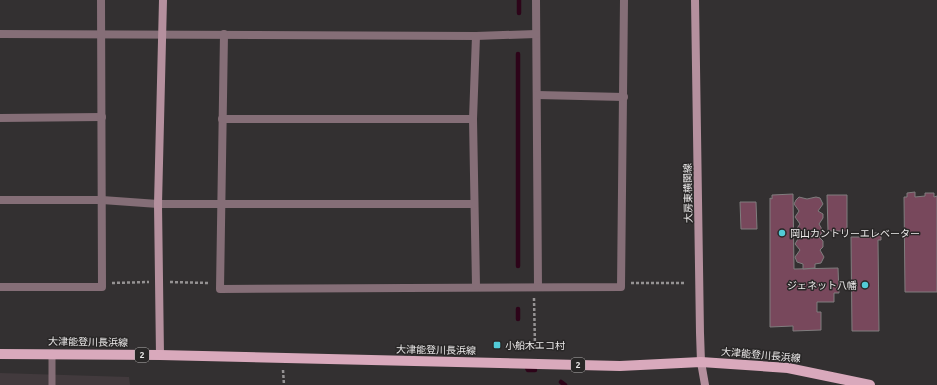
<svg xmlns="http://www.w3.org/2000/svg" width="937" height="385" font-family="Ubuntu,'Noto Sans JP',sans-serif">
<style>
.built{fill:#423a3d}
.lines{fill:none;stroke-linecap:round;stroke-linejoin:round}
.stream{stroke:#2d0419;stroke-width:4.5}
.building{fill:#78485c;stroke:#807d7e}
.path{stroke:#959293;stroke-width:2.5;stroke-dasharray:3 2;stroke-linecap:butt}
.lane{stroke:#856e77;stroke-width:7}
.street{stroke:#856e77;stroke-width:8}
.secondary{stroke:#b5909e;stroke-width:8}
.primary{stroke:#d9a9bc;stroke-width:10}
.poi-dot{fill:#52cbd7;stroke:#292727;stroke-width:1.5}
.labels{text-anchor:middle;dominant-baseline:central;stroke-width:3;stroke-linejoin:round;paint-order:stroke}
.shield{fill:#292727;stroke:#b2b0b0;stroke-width:1}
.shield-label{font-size:9px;font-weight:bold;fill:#eceaea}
.street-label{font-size:10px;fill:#eceaea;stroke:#292727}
.poi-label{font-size:10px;fill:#eceaea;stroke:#292727;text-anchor:start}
</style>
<rect width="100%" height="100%" fill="#333031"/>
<!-- built -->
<path class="built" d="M 0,373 L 129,377 L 130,385 L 0,385 Z"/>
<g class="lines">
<!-- stream -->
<g class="stream">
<path d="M 519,13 L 519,0"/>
<path d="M 518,266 L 518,54"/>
<path d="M 518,319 L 518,309"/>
<path d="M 527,368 L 528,370 L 535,370"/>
<path d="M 561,382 L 565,385"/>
</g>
</g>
<!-- building -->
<g class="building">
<path d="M 915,192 L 915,197 L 925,196 L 925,193 L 934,193 L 934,197 L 937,196 L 937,292 L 905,292 L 904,197 L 907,197 L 907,193 Z"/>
<path d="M 793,194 L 794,269 L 838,268 L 839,293 L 834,293 L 834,302 L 817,302 L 817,312 L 821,312 L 821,330 L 793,331 L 793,326 L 770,327 L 770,198 L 772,199 L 772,195 Z"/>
<path d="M 827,195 L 847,195 L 847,231 L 828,231 Z"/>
<path d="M 799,197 L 807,199 L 816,197 L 820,198 L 823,204 L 818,211 L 823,214 L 823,218 L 819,224 L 823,231 L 819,237 L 823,241 L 823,247 L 820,250 L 824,257 L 821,263 L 815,264 L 815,268 L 803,269 L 803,264 L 797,262 L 795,257 L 800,250 L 795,244 L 799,237 L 795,231 L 800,224 L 795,217 L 799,211 L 794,204 L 796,200 Z"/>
<path d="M 740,202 L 756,202 L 757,229 L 741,229 Z"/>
<path d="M 874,233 L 881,233 L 881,240 L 878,240 L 879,331 L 852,331 L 851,237 L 874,237 Z"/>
</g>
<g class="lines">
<!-- path -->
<g class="path">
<path d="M 170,282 L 209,283"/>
<path d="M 112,283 L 149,282"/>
<path d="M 631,283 L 684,283"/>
<path d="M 534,298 L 535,347"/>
<path d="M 283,370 L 284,385"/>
</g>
<!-- lane -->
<path class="lane" d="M 52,385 L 52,353"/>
<!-- street -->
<g class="street">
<path d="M 536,0 L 538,287"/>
<path d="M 0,34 L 476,36 L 536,34"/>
<path d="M 224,34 L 220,289 L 621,287 L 624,0"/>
<path d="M 476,36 L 473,119 L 476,286"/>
<path d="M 537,95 L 624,97"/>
<path d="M 0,118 L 102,117"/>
<path d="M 222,119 L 473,119"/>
<path d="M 0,200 L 102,200 L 158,204 L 474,204"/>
<path d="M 0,287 L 102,287 L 101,0"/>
</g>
<!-- secondary -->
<g class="secondary">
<path d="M 695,0 L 700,333 L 701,362 L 705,385"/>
<path d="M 160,355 L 158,204 L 163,0"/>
</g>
<!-- primary -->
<path class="primary" d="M 0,354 L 160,355 L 620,366 L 701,362 L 788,368 L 870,385"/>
</g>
<!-- markers -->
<g class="poi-dot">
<circle cx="782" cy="233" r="4"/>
<circle cx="865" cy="285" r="4"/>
<rect x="493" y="341" width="8" height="8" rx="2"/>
</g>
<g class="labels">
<!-- shield labels -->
<g class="shield">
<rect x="135" y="348" width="14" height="14" rx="3"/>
<rect x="571" y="358" width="14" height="14" rx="3"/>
</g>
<g class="shield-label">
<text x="142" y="355">2</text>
<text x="578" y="365">2</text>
</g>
<!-- street labels -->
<g class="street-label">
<text transform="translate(688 193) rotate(-91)">大房東横関線</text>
<text transform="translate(88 342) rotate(1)">大津能登川長浜線</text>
<text transform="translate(436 350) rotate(1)">大津能登川長浜線</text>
<text transform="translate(761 355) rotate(5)">大津能登川長浜線</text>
</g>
<!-- poi labels -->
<g class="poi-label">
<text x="790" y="233">岡山カントリーエレベーター</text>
<text x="857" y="285" text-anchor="end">ジェネット八幡</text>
<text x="505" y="345">小船木エコ村</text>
</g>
</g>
</svg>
